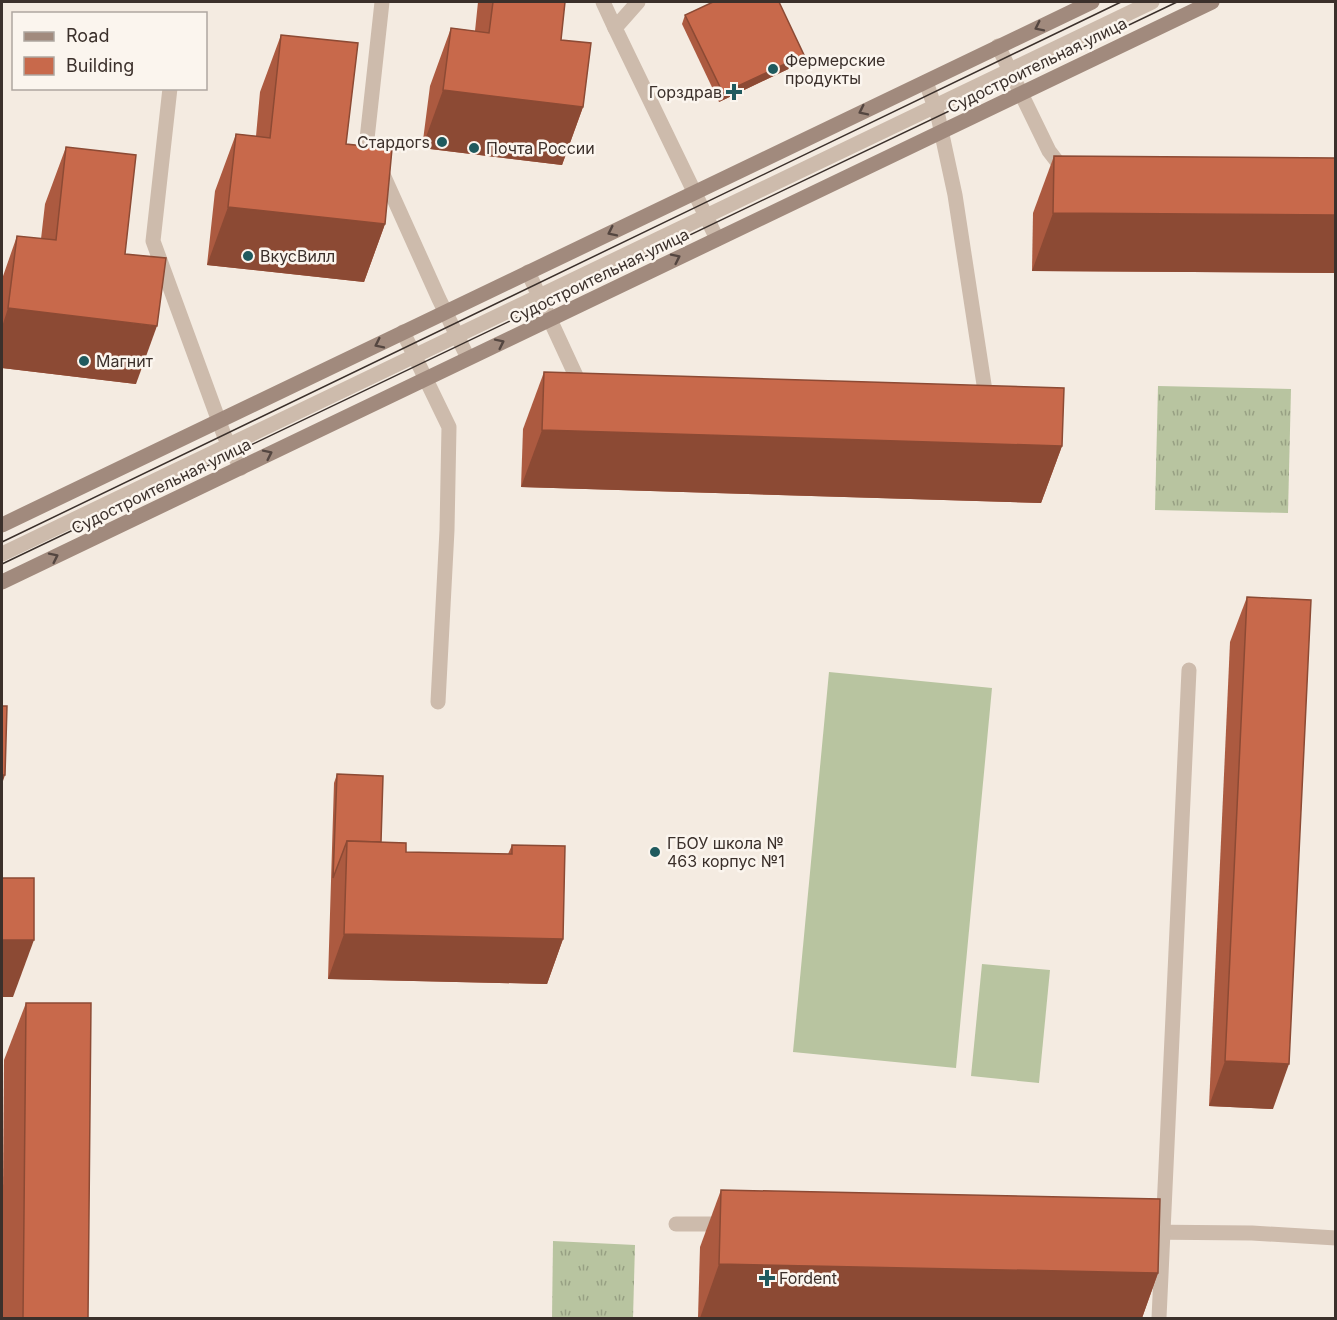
<svg xmlns="http://www.w3.org/2000/svg" width="1337" height="1320" font-family="Inter,sans-serif">
<style>
.grass{fill:url(#grass-tufts)}
.pitch{fill:#b8c4a0}
.lines{fill:none;stroke-linecap:round;stroke-linejoin:round}
.lane{stroke:#cdbbac;stroke-width:15}
.secondary{stroke:#a18a7d;stroke-width:15}
.tram{stroke:#3b302b;stroke-width:1.5}
.wall{fill:#ac5a40}
.shaded-wall{fill:#8c4a34}
.building{fill:#c8694b;stroke:#8c4a34;stroke-width:1.5}
.oneway{stroke:#544640}
.poi-dot{fill:#1f5a5e;stroke:#fbf5ee;stroke-width:2}
.labels{text-anchor:middle;dominant-baseline:central;stroke-width:5;stroke-linejoin:round;paint-order:stroke}
.poi-label{font-size:16px;fill:#3b302b;stroke:#fbf5ee;text-anchor:start}
.street-label{font-size:16px;fill:#3b302b;stroke:#fbf5ee}
</style>
<defs>
<pattern id="grass-tufts" width="24" height="20" patternUnits="userSpaceOnUse" patternTransform="scale(1.5)"><rect width="24" height="20" fill="#b8c4a0"/><path d="M3 7l-1-3M5 7V3M7 7l1-3M15 17l-1-3M17 17v-4M19 17l1-3" fill="none" stroke="#97a083"/></pattern>
</defs>
<rect width="100%" height="100%" fill="#f4ebe1"/>
<!-- grass -->
<g class="grass">
<path d="M 1158,386 L 1291,389 L 1288,513 L 1155,510 Z"/>
<path d="M 553,1241 L 635,1245 L 633,1318 L 552,1318 Z"/>
</g>
<!-- pitch -->
<g class="pitch">
<path d="M 829,672 L 992,688 L 956,1068 L 793,1052 Z"/>
<path d="M 982,964 L 1050,970 L 1039,1083 L 971,1076 Z"/>
</g>
<g class="lines">
<!-- lane -->
<g class="lane">
<path d="M 382,2 L 367,139 L 439,299 L 468,358"/>
<path d="M 603,2 L 615,28"/>
<path d="M 638,2 L 615,28 L 717,239"/>
<path d="M 998,46 L 1049,151 L 1066,173"/>
<path d="M 926,82 L 938,116 L 955,195 L 985,391"/>
<path d="M 170,88 L 153,241 L 224,435 L 241,468"/>
<path d="M 528,272 L 582,389"/>
<path d="M 403,332 L 449,427 L 447,530 L 438,702"/>
<path d="M 2,554 L 1152,2"/>
<path d="M 676,1224 L 727,1224"/>
<path d="M 1141,1232 L 1252,1233 L 1336,1238"/>
<path d="M 1159,1318 L 1189,670"/>
</g>
<!-- secondary -->
<g class="secondary">
<path d="M 2,525 L 1092,2"/>
<path d="M 2,582 L 1212,2"/>
</g>
<!-- tram -->
<g class="tram">
<path d="M 2,542 L 1121,2"/>
<path d="M 2,564 L 1177,2"/>
</g>
</g>
<!-- wall -->
<g class="wall">
<path d="M 478,2 L 565,2 L 561,40 L 583,107 L 562,165 L 422,148 L 430,86 L 451,28 L 475,31 Z"/>
<path d="M 685,15 L 804,55 L 801,63 L 719,102 L 682,24 Z"/>
<path d="M 281,35 L 346,144 L 385,224 L 364,282 L 207,265 L 215,191 L 236,134 L 256,136 L 260,92 Z"/>
<path d="M 66,147 L 125,254 L 136,384 L 2,368 L 2,279 L 17,236 L 41,239 L 45,204 Z"/>
<path d="M 1054,156 L 1335,158 L 1335,273 L 1032,271 L 1033,213 Z"/>
<path d="M 544,372 L 1062,446 L 1041,503 L 521,487 L 523,429 Z"/>
<path d="M 1247,597 L 1273,1109 L 1209,1106 L 1230,642 Z"/>
<path d="M 337,774 L 381,842 L 406,852 L 508,854 L 512,845 L 563,939 L 547,984 L 328,979 L 334,783 Z"/>
<path d="M 26,1003 L 88,1318 L 2,1318 L 4,1060 Z"/>
<path d="M 721,1190 L 1158,1273 L 1142,1318 L 698,1318 L 700,1247 Z"/>
</g>
<!-- shaded-wall -->
<g class="shaded-wall">
<path d="M 804,55 L 801,63 L 719,102 L 723,93 Z"/>
<path d="M 443,90 L 583,107 L 562,165 L 422,148 Z"/>
<path d="M 228,207 L 385,224 L 364,282 L 207,265 Z"/>
<path d="M 1053,213 L 1335,215 L 1335,273 L 1032,271 Z"/>
<path d="M 8,308 L 157,326 L 136,384 L 2,368 L 2,327 Z"/>
<path d="M 542,430 L 1062,446 L 1041,503 L 521,487 Z"/>
<path d="M 2,775 L 5,775 L 2,784 Z"/>
<path d="M 344,934 L 563,939 L 547,984 L 328,979 Z"/>
<path d="M 2,940 L 34,940 L 13,997 L 2,997 Z"/>
<path d="M 1225,1061 L 1289,1064 L 1273,1109 L 1209,1106 Z"/>
<path d="M 719,1264 L 1158,1273 L 1142,1318 L 700,1318 Z"/>
</g>
<!-- building -->
<g class="building">
<path d="M 493,2 L 565,2 L 561,40 L 591,43 L 583,107 L 443,90 L 451,28 L 489,33 Z"/>
<path d="M 713,2 L 779,2 L 804,55 L 723,93 L 685,15 Z"/>
<path d="M 281,35 L 358,43 L 346,144 L 392,149 L 385,224 L 228,207 L 236,134 L 270,138 Z"/>
<path d="M 66,147 L 136,155 L 125,254 L 166,258 L 157,326 L 8,308 L 17,236 L 56,240 Z"/>
<path d="M 1054,156 L 1335,158 L 1335,215 L 1053,213 Z"/>
<path d="M 544,372 L 1064,388 L 1062,446 L 542,430 Z"/>
<path d="M 1247,597 L 1311,600 L 1289,1064 L 1225,1061 Z"/>
<path d="M 2,706 L 7,706 L 5,775 L 2,775 Z"/>
<path d="M 337,774 L 383,776 L 381,842 L 347,841 L 333,878 Z"/>
<path d="M 347,841 L 406,843 L 406,852 L 512,854 L 512,845 L 565,846 L 563,939 L 344,934 Z"/>
<rect x="2" y="878" width="32" height="62"/>
<path d="M 26,1003 L 91,1003 L 88,1318 L 23,1318 Z"/>
<path d="M 721,1190 L 1160,1199 L 1158,1273 L 719,1264 Z"/>
</g>
<!-- one-way arrows -->
<defs><path id="oneway-chevron" d="M-2-3.5L2.5 0L-2 3.5" fill="none" stroke-width="1.6" stroke-linecap="round" stroke-linejoin="round" transform="scale(1.5)"/></defs>
<g class="oneway">
<use href="#oneway-chevron" transform="translate(1039 27) rotate(154)"/>
<use href="#oneway-chevron" transform="translate(863 111) rotate(154)"/>
<use href="#oneway-chevron" transform="translate(612 232) rotate(154)"/>
<use href="#oneway-chevron" transform="translate(676 258) rotate(-26)"/>
<use href="#oneway-chevron" transform="translate(500 343) rotate(-26)"/>
<use href="#oneway-chevron" transform="translate(379 344) rotate(154)"/>
<use href="#oneway-chevron" transform="translate(268 454) rotate(-26)"/>
<use href="#oneway-chevron" transform="translate(54 557) rotate(-26)"/>
</g>
<!-- markers -->
<g class="poi-dot">
<circle cx="773" cy="69" r="6"/>
<path d="M731 83h6v6h6v6h-6v6h-6v-6h-6v-6h6z"/>
<circle cx="442" cy="142" r="6"/>
<circle cx="474" cy="148" r="6"/>
<circle cx="248" cy="256" r="6"/>
<circle cx="84" cy="361" r="6"/>
<circle cx="655" cy="852" r="6"/>
<path d="M764 1269h6v6h6v6h-6v6h-6v-6h-6v-6h6z"/>
</g>
<g class="labels">
<!-- poi labels -->
<g class="poi-label">
<text x="785" y="60">Фермерские<tspan x="785" dy="18">продукты</tspan></text>
<text x="722" y="92" text-anchor="end">Горздрав</text>
<text x="430" y="142" text-anchor="end">Стардогs</text>
<text x="486" y="148">Почта России</text>
<text x="260" y="256">ВкусВилл</text>
<text x="96" y="361">Магнит</text>
<text x="667" y="843">ГБОУ школа №<tspan x="667" dy="18">463 корпус №1</tspan></text>
<text x="779" y="1278">Fordent</text>
</g>
<!-- street labels -->
<g class="street-label">
<text transform="translate(1037 65) rotate(-26)">Судостроительная улица</text>
<text transform="translate(599 276) rotate(-26)">Судостроительная улица</text>
<text transform="translate(161 486) rotate(-26)">Судостроительная улица</text>
</g>
</g>
<!-- border -->
<rect width="1337" height="1320" fill="none" stroke="#3b302b" stroke-width="6"/>
<!-- legend -->
<rect x="12" y="12" width="195" height="78" fill="#fbf5ee" stroke="#aea6a0" stroke-width="1.5"/>
<rect x="24" y="32" width="30" height="9" fill="#a18a7d" stroke="#aea6a0" stroke-width="1.5"/>
<text x="66" y="42" font-size="18" fill="#3b302b">Road</text>
<rect x="24" y="57" width="30" height="18" fill="#c8694b" stroke="#aea6a0" stroke-width="1.5"/>
<text x="66" y="72" font-size="18" fill="#3b302b">Building</text>
</svg>
